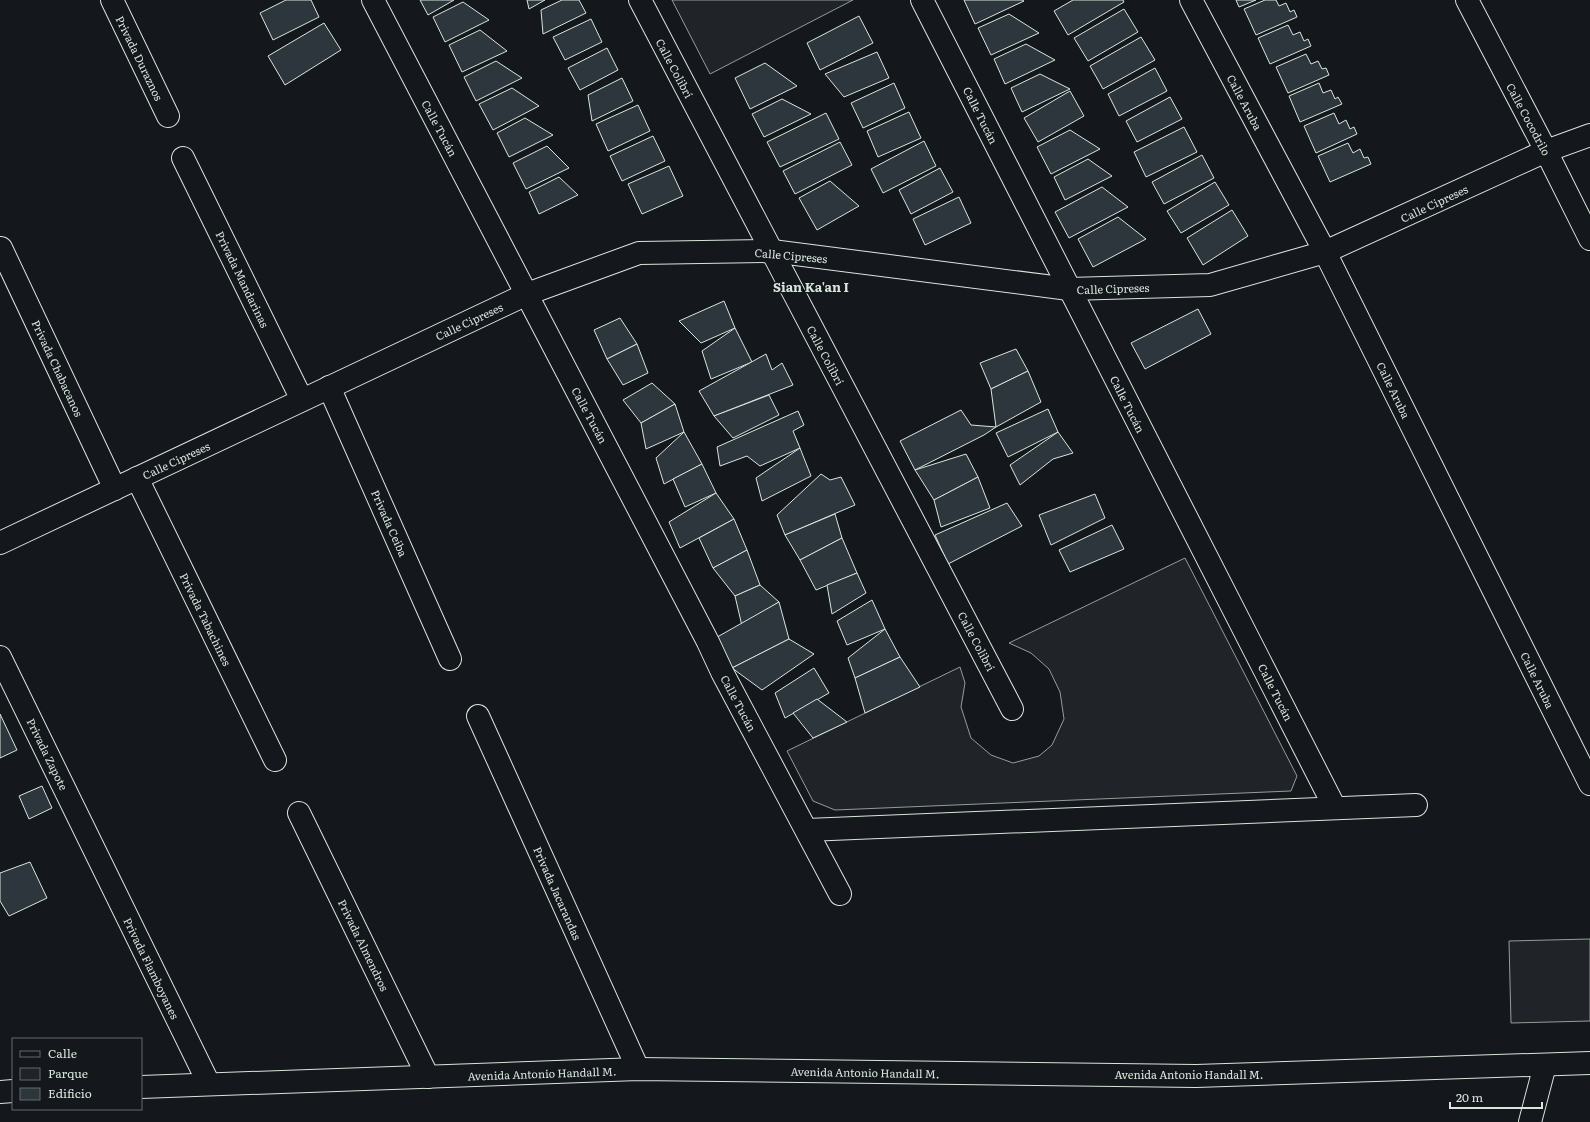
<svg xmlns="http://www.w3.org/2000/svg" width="1590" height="1122" font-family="Literata,serif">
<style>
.green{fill:#202428;stroke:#939e99}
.building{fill:#2c363c;stroke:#d8e6dc}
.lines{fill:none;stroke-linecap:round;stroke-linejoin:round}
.minor-casing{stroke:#d8e6dc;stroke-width:24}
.minor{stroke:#14181c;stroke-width:22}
.labels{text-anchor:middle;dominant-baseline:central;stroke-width:3;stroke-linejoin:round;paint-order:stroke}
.street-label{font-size:11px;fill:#d8e6dc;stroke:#14181c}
.quarter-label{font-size:13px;font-weight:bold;fill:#d8e6dc;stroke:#14181c}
</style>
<rect width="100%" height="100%" fill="#14181c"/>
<!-- green -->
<g class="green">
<path d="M 672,0 L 853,0 L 710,74 Z"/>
<path d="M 1185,558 L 1297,776 L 1291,791 L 835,810 L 813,801 L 787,751 L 960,667 L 965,683 L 961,707 L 971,738 L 991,755 L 1013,763 L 1039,756 L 1052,745 L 1064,719 L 1060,692 L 1049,669 L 1031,653 L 1009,643 Z"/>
<path d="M 1590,939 L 1590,1021 L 1511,1023 L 1509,941 Z"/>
</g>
<!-- building -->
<g class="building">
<path d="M 286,0 L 311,0 L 319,17 L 273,40 L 260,13 Z"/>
<path d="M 420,0 L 454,0 L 428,15 Z"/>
<path d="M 527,0 L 545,0 L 529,9 Z"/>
<path d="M 562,0 L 579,0 L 586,13 L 543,34 L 541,10 Z"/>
<path d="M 964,0 L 1022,0 L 1024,1 L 975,24 Z"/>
<path d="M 1073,0 L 1123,0 L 1124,2 L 1068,35 L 1054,11 Z"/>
<path d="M 1236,0 L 1256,0 L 1239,7 Z"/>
<path d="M 1265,0 L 1276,0 L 1279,6 L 1286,3 L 1290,12 L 1294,10 L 1297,17 L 1256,35 L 1244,9 Z"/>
<path d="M 463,2 L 489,20 L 445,42 L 433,17 Z"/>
<path d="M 1124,9 L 1138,32 L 1088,61 L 1074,38 Z"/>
<path d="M 1009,14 L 1039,33 L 991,55 L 978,28 Z"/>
<path d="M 859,16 L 873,43 L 820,70 L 807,43 Z"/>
<path d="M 591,19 L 602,42 L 565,60 L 553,37 Z"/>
<path d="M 324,23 L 341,50 L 285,85 L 268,56 Z"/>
<path d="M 1288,25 L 1293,35 L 1300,32 L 1304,41 L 1308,39 L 1311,46 L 1270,64 L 1258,38 Z"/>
<path d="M 480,30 L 507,51 L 462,72 L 449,45 Z"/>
<path d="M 1141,37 L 1155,60 L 1103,89 L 1090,66 Z"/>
<path d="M 1026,44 L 1055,60 L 1005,84 L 994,59 Z"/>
<path d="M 607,48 L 618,70 L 580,90 L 568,68 Z"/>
<path d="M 877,52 L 889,78 L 844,97 L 825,74 Z"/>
<path d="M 1306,54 L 1311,64 L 1318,61 L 1322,69 L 1326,68 L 1329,75 L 1288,93 L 1276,67 Z"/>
<path d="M 496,61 L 522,78 L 476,101 L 464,77 Z"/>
<path d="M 765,63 L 797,86 L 750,109 L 735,78 Z"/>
<path d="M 1155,68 L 1167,91 L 1119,116 L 1108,94 Z"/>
<path d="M 1040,74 L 1070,89 L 1022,112 L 1011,88 Z"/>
<path d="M 622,78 L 633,101 L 592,121 L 588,95 Z"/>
<path d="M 894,83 L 905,108 L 863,128 L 851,103 Z"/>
<path d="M 1319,83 L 1323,93 L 1331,90 L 1335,99 L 1338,97 L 1342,104 L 1300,122 L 1289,96 Z"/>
<path d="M 512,88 L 539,106 L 493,130 L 479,104 Z"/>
<path d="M 1070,91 L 1084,116 L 1038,142 L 1024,118 Z"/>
<path d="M 1170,97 L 1182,119 L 1137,142 L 1126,121 Z"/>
<path d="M 782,99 L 811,114 L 764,137 L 752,114 Z"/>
<path d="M 638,105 L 650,131 L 608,151 L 596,124 Z"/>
<path d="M 909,112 L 921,138 L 878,157 L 867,131 Z"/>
<path d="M 826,113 L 839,139 L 780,167 L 767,142 Z"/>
<path d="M 1334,113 L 1339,124 L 1346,120 L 1350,129 L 1354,127 L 1357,134 L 1316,153 L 1304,126 Z"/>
<path d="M 525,118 L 553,135 L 509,157 L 497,133 Z"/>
<path d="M 1184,127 L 1197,152 L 1146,177 L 1134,152 Z"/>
<path d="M 1070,130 L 1100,149 L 1051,174 L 1037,147 Z"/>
<path d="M 653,136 L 665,161 L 622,181 L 610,156 Z"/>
<path d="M 924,141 L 936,166 L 883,193 L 871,169 Z"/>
<path d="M 840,142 L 852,165 L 795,194 L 783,171 Z"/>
<path d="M 1348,143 L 1353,153 L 1360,149 L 1364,158 L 1368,157 L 1371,164 L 1330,182 L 1318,156 Z"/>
<path d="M 547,146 L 569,168 L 526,189 L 513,163 Z"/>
<path d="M 1202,155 L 1214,178 L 1164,204 L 1152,182 Z"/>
<path d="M 1088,159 L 1112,176 L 1065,200 L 1054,177 Z"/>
<path d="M 669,166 L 683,196 L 642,214 L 628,184 Z"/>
<path d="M 940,168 L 953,192 L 911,214 L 899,190 Z"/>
<path d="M 559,177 L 578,195 L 539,214 L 529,192 Z"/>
<path d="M 830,181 L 859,206 L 817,230 L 799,198 Z"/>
<path d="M 1215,182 L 1229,205 L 1181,233 L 1167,211 Z"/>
<path d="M 1102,187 L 1128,207 L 1069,238 L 1055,212 Z"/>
<path d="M 959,197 L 971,223 L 925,245 L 913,219 Z"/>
<path d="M 1232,210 L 1248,236 L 1203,265 L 1187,238 Z"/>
<path d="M 1118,217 L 1146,239 L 1093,267 L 1078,239 Z"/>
<path d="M 724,301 L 735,328 L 701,343 L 679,321 Z"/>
<path d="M 1198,309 L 1211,334 L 1145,369 L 1131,343 Z"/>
<path d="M 620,318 L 637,344 L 607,359 L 594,330 Z"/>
<path d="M 735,328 L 752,362 L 711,379 L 702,351 Z"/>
<path d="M 637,344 L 648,373 L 623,385 L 607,359 Z"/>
<path d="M 1016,349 L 1028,371 L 991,389 L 980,363 Z"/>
<path d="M 766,354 L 772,370 L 782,363 L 793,385 L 714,416 L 699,391 Z"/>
<path d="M 1028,371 L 1041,402 L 996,427 L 991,389 Z"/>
<path d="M 652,383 L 675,404 L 641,423 L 623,400 Z"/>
<path d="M 769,395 L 779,415 L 733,438 L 714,416 Z"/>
<path d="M 675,404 L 684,432 L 646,449 L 641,423 Z"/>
<path d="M 1048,409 L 1058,432 L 1008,457 L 996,433 Z"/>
<path d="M 961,410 L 971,425 L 996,427 L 984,435 L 915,470 L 900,441 Z"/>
<path d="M 798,411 L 804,425 L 793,431 L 800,448 L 760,466 L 747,456 L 720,466 L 717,447 Z"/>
<path d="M 684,432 L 702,464 L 664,484 L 656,458 Z"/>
<path d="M 1058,432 L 1073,453 L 1053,459 L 1020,485 L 1010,465 Z"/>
<path d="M 800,448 L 811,476 L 762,501 L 756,478 Z"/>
<path d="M 966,454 L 978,477 L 934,500 L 915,470 Z"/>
<path d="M 702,464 L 716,493 L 685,507 L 673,479 Z"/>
<path d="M 821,474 L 830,480 L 841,477 L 855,505 L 785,535 L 777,515 Z"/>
<path d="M 978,477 L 990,508 L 941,527 L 934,500 Z"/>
<path d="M 716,493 L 734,519 L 680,548 L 669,522 Z"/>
<path d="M 1095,494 L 1105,518 L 1051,545 L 1039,515 Z"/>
<path d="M 1007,503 L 1022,526 L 948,564 L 935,535 Z"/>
<path d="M 835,514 L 842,538 L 800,560 L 785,535 Z"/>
<path d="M 734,519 L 747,550 L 713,568 L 699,538 Z"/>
<path d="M 1112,525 L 1124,549 L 1070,572 L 1059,550 Z"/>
<path d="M 842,538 L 857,573 L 816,590 L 800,560 Z"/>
<path d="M 747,550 L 760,585 L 735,596 L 713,568 Z"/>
<path d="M 857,573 L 866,593 L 832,614 L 827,585 Z"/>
<path d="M 760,585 L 779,602 L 742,626 L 735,596 Z"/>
<path d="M 872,600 L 885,629 L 847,645 L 837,621 Z"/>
<path d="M 779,602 L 789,639 L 732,668 L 712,640 Z"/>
<path d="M 885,629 L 900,657 L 855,678 L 848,658 Z"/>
<path d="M 789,639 L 814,654 L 762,690 L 732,668 Z"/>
<path d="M 900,657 L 920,687 L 865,713 L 855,678 Z"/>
<path d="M 814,668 L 829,693 L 785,718 L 775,693 Z"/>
<path d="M 817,699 L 847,722 L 813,738 L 793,713 Z"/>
<path d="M 0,714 L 17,750 L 0,758 Z"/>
<path d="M 42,786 L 52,808 L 29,819 L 19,796 Z"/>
<path d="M 30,862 L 47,898 L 9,916 L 0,901 L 0,873 Z"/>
</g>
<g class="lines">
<!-- minor casing -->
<g class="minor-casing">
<g id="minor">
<path d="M 112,0 L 168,116"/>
<path d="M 373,0 L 708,642 L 722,672 L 840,894"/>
<path d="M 640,0 L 1012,709"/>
<path d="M 922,0 L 1335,808"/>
<path d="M 1191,0 L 1325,252 L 1590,784"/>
<path d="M 1467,0 L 1546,151 L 1590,239"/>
<path d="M 183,158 L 302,400"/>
<path d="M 1,248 L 115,489"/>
<path d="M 329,387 L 450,659"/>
<path d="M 137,478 L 275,760"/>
<path d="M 0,543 L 527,294 L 639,253 L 772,251 L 1069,289 L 1210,285 L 1325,252 L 1546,151 L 1590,135"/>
<path d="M 0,657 L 209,1084"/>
<path d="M 478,716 L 638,1069"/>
<path d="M 299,813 L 428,1077"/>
<path d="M 807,830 L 1416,805"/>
<path d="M 141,1087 L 638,1069 L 1196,1076 L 1590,1063"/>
<path d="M 0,1092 L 13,1091"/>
<path d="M 1530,1122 L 1545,1065"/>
</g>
</g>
<!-- minor -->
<use href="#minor" class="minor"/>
</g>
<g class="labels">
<!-- street labels -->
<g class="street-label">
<text transform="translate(140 58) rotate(64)">Privada Duraznos</text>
<text transform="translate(675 68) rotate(62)">Calle Colibrí</text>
<text transform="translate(1245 102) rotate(62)">Calle Aruba</text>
<text transform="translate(981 115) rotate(63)">Calle Tucán</text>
<text transform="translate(1529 119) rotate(62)">Calle Cocodrilo</text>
<text transform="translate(440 128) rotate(62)">Calle Tucán</text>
<text transform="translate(1434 203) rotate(-25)">Calle Cipreses</text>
<text transform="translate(791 255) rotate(5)">Calle Cipreses</text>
<text transform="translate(243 279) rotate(64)">Privada Mandarinas</text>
<text transform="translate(1113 288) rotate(-2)">Calle Cipreses</text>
<text transform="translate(469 321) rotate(-25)">Calle Cipreses</text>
<text transform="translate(826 355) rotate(62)">Calle Colibrí</text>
<text transform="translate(58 368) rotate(65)">Privada Chabacanos</text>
<text transform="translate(1394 390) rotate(64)">Calle Aruba</text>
<text transform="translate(1128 404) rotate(63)">Calle Tucán</text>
<text transform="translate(590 415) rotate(62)">Calle Tucán</text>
<text transform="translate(176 460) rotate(-25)">Calle Cipreses</text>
<text transform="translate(390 523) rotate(66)">Privada Ceiba</text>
<text transform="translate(206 619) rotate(64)">Privada Tabachines</text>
<text transform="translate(977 641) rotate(62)">Calle Colibrí</text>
<text transform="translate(1538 680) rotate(64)">Calle Aruba</text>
<text transform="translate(1276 692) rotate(63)">Calle Tucán</text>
<text transform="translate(739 703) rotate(62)">Calle Tucán</text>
<text transform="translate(48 754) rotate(64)">Privada Zapote</text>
<text transform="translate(558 893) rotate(66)">Privada Jacarandas</text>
<text transform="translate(364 945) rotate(64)">Privada Almendros</text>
<text transform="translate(152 968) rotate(64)">Privada Flamboyanes</text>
<text transform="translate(865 1072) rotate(1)">Avenida Antonio Handall M.</text>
<text transform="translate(542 1073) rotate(-2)">Avenida Antonio Handall M.</text>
<text x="1189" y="1074">Avenida Antonio Handall M.</text>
</g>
<!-- quarter labels -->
<g class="quarter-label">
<text x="811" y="286">Sian Ka'an I</text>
</g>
</g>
<!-- legend -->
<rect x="12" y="1038" width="130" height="72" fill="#14181c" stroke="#626a69"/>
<rect x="20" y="1051" width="20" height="6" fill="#14181c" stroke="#626a69"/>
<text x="48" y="1058" font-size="12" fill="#d8e6dc">Calle</text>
<rect x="20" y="1068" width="20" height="12" fill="#202428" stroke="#626a69"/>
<text x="48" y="1078" font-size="12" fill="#d8e6dc">Parque</text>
<rect x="20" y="1088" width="20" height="12" fill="#2c363c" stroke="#626a69"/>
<text x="48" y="1098" font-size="12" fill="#d8e6dc">Edificio</text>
<!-- scale -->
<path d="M1450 1102v6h92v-6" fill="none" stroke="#d8e6dc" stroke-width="2"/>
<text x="1456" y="1102" font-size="12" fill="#d8e6dc" stroke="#14181c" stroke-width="3" paint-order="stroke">20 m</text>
</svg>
